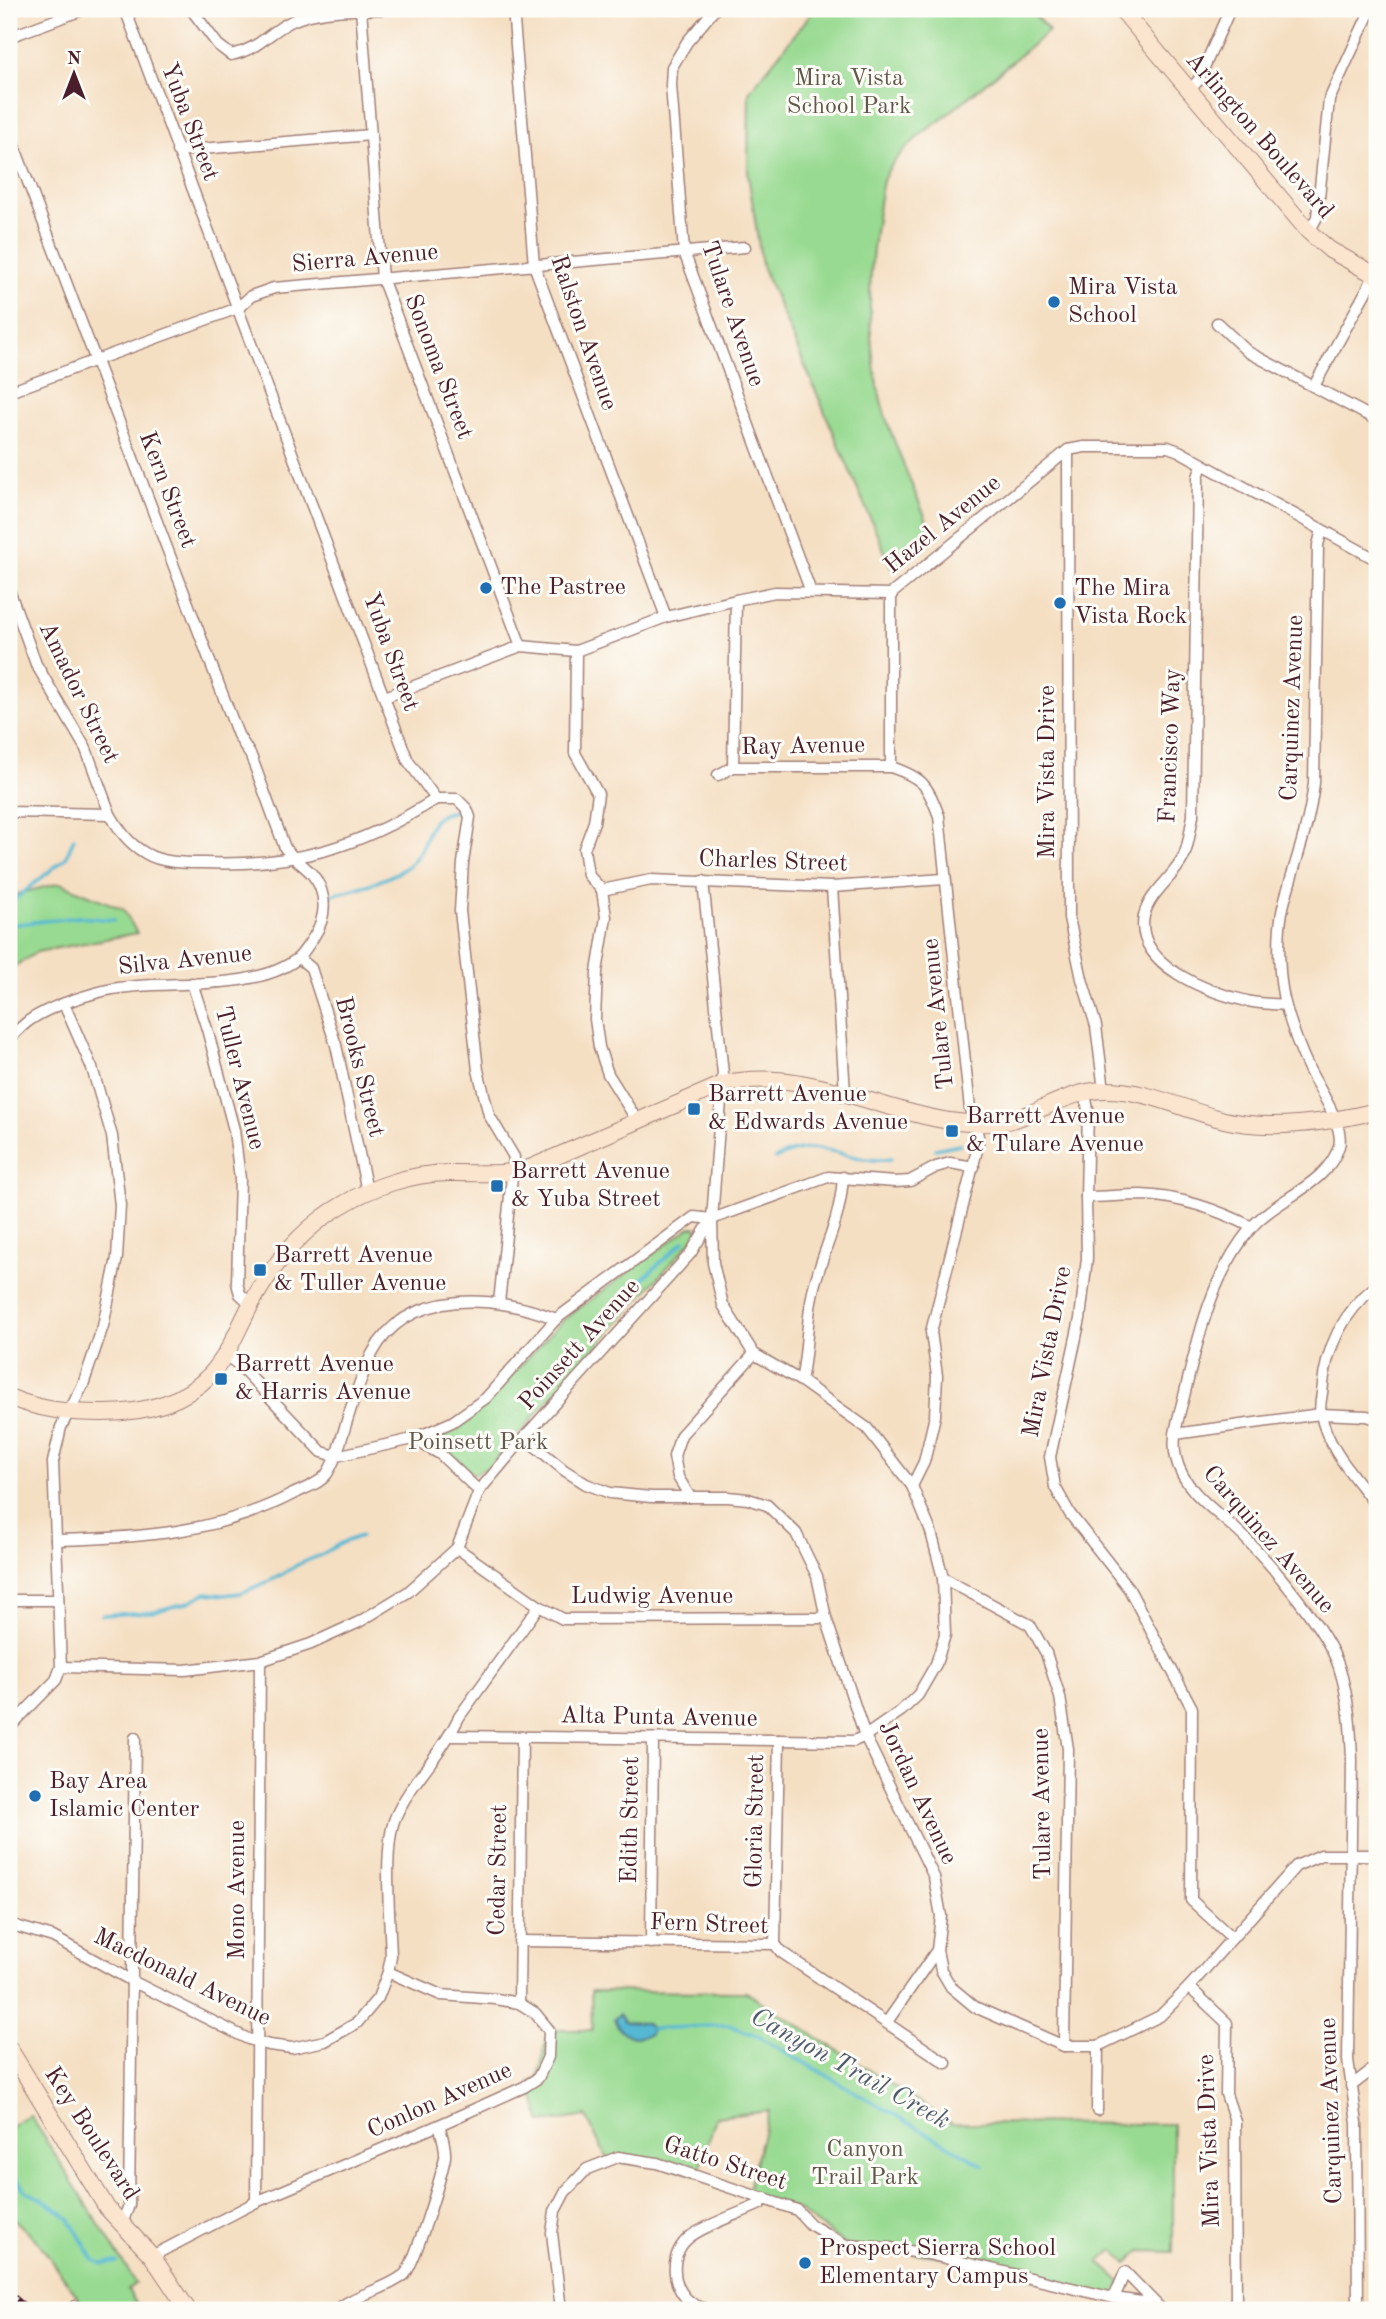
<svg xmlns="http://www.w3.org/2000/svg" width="1386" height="2319" font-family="'Old Standard TT',serif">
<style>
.green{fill:#98da91;stroke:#717c5e;stroke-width:2}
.water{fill:#55b8d3;stroke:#506c7f;stroke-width:2}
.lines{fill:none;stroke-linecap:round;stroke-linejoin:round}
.stream{stroke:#55b8d3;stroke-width:3.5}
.street-casing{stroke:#a07f77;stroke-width:13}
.secondary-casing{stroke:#a07f77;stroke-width:18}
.street{stroke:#fff;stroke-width:10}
.secondary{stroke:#fbe5cf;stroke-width:16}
.rail-casing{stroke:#4a1f2b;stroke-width:6}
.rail{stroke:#fdfcf7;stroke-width:3.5;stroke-dasharray:10;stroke-linecap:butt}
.poi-dot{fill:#1f6fb2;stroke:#fdfcf7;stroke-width:2.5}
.labels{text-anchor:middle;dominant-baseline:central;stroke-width:6;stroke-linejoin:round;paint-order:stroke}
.park-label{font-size:24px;fill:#61574a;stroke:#fdfcf7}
.street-label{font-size:24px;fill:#4a1f2b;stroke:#fdfcf7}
.poi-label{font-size:24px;fill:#4a1f2b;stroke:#fdfcf7;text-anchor:start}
.water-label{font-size:26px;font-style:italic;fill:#4e5c6e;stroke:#fdfcf7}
</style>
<rect width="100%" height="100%" fill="#fdfcf7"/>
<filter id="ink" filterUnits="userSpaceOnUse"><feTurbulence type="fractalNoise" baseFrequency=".0143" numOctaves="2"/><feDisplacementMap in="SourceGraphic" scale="14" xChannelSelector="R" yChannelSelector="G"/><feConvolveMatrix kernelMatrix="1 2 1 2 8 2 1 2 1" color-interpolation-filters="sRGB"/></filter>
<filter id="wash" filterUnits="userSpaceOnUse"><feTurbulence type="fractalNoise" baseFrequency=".00686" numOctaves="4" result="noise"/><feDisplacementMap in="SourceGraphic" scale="28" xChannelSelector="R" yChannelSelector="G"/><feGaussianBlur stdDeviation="1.57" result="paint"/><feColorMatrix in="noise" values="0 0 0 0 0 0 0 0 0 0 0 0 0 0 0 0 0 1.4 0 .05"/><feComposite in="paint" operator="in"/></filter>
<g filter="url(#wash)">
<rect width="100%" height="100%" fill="#f5dfc3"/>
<!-- green -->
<g class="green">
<path d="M 815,9 L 1029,9 L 1049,31 L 937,123 C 920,133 889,162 883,181 C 880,193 879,206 877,218 C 867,283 866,351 885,415 C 899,457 917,498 935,539 L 893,571 L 762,266 L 748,174 L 749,92 Z"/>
<path d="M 60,883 L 123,909 L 137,933 L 37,952 L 9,970 L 9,896 Z"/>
<path d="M 690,1227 L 696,1227 L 699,1232 L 489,1467 L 474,1474 C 465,1470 463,1463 456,1458 C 447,1450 438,1450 433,1439 L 435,1435 L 462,1422 L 480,1409 L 562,1321 Z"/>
<path d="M 591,1991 L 746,1992 L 952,2123 L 1173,2124 L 1173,2252 L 1141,2251 L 1127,2264 L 1114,2250 L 1099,2262 L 1121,2282 L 1114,2298 L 937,2256 L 846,2245 L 798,2210 L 747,2192 L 769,2111 L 716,2117 L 698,2176 L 675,2168 L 608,2161 L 586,2116 L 542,2123 L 530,2083 L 538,2078 L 549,2030 L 592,2030 Z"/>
<path d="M 30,2115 L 136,2283 L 128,2290 L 140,2310 L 87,2310 L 39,2243 L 9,2214 L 9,2128 Z"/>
</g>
<!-- water -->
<path class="water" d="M 619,2014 L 625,2022 L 645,2023 L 650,2027 L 650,2034 C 632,2041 622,2036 614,2019 Z"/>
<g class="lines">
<!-- stream -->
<g class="stream">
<path d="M 331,895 C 354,889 397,879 413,861 C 432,841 421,814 457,811"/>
<path d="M 9,904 L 66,858 L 74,838"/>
<path d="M 9,925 L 79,917 L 114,920"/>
<path d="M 935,1149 L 960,1144"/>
<path d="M 775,1159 C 824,1133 848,1166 891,1159"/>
<path d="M 595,1322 L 684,1241"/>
<path d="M 102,1615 L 152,1612 L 186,1603 L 206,1593 L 224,1595 L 241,1593 L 274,1579 L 299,1564 L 321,1555 L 341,1543 L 361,1536"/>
<path d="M 651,2029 L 728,2025 L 758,2036 L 984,2166"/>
<path d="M 9,2171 L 26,2191 L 47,2202 L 69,2219 L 94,2260 L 103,2264 L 117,2262"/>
</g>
</g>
</g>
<g filter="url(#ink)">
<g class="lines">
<!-- street casing -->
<g class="street-casing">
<g id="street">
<path d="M 125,9 L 408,761 L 436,799 L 457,799 L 467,809 L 470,817 L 463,863 L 460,911 L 478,1070 L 489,1115 L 514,1157 L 499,1303"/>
<path d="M 191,9 L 218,45 L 231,55 C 260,49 267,33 292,21 C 320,8 353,11 383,9"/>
<path d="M 361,9 L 382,278 L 521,646"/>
<path d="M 516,9 L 514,21 L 534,265 L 666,617"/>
<path d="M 715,9 L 687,42 L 672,67 L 671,85 L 684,252 L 811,592"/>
<path d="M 9,37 L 85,9"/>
<path d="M 1189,90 L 1198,81 L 1230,9"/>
<path d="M 9,132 L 238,735 L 251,756 L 285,848 C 297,864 312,868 320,887 C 327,905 323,923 313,938 C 308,945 303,954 297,959 C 250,995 160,977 103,991 C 80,997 54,1005 33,1018 C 24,1023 17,1032 9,1039"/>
<path d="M 177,151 L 371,135"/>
<path d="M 1309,232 L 1317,217 L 1329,100 L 1371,9"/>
<path d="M 1217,323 L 1248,352 L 1377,420"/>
<path d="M 1314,386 L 1375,275"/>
<path d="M 9,392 L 238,308 L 251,296 L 274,288 L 745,247"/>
<path d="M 1068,450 L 1069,918 L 1082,979 L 1096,1026 L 1104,1090"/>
<path d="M 1202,465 L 1198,477 L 1193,816 C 1190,829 1189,846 1183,858 C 1173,878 1149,893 1144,916 C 1134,966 1211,993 1247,1001 C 1259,1004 1273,1004 1285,1005"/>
<path d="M 1322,530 L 1318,545 L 1314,783 C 1309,828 1294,864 1283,907 C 1277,934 1278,980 1286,1007 C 1292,1028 1300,1050 1309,1069 C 1318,1088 1345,1126 1339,1146 C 1327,1186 1276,1198 1251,1228 C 1212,1275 1199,1334 1185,1392 C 1180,1413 1171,1436 1176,1458 C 1184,1493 1221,1514 1244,1537 C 1273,1566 1327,1630 1339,1667 C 1349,1698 1351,1729 1352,1761 L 1348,2060 L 1357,2123 L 1358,2310"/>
<path d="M 9,590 L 36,664 L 86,749 L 110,814"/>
<path d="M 891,594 L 891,767 C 923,778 927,784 939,816 L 970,1109 L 978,1136 L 978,1146 L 931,1332 L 937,1376 L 935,1416 L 924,1462 L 912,1486"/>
<path d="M 576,651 L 575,753 L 598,794 L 594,822 L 584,849 L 588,875 L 602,890 L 606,917 L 597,972 L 595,1019 L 599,1047 L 608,1074 L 638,1122"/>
<path d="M 385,697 L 521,646 L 576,651 L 666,617 L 736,600 L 775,592 L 891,594 L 1068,450 L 1084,447 L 1168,447 L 1179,451 L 1377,560"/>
<path d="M 733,767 L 736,600"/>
<path d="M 718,775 L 733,767 L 891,767"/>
<path d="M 9,812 L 110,814 C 120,831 128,843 145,853 C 161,863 184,863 203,863 C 293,867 360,847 436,799"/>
<path d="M 832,887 L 845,1093"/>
<path d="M 602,890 L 651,880 L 832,887 L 944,879"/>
<path d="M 299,958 L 311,968 L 336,1045 L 367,1191"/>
<path d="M 192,983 L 207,1029 L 234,1130 L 240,1179 L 237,1283 L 240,1294 L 251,1304"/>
<path d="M 1085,1093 L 1088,1110 L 1086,1197 L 1087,1258 L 1080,1319 L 1050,1457 L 1055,1487 L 1070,1514 L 1129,1589 L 1192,1708 L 1191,1900 L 1232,1938"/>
<path d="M 1086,1197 C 1104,1197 1123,1195 1141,1195 C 1178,1196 1219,1210 1252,1227"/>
<path d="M 1377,1285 C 1343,1312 1325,1349 1322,1393 C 1321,1399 1319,1408 1321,1414 C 1327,1449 1357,1479 1377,1507"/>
<path d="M 225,1354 L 241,1367 L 322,1452 L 336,1456 C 347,1422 356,1387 372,1354 C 407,1287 497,1295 556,1319"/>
<path d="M 801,1381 C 808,1349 806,1315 815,1283 C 826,1243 840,1221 843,1177"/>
<path d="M 1175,1434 L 1320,1414 L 1367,1416 L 1377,1419"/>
<path d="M 525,1438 L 564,1470 L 586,1484 L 610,1493 L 651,1497 L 728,1497 L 748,1499 L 767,1505 L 796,1533 L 817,1576 L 826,1618 L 865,1736 L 934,1877 L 941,1916 L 937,1950 L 941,1970 L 951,1987 L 975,2007 L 1064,2046 L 1098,2046 L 1160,2016 L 1189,1987 L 1296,1866 L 1321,1855 L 1377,1855"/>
<path d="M 413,1439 L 440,1454 L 479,1491"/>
<path d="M 690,1497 L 678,1477 L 674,1456 L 681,1435 L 754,1354"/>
<path d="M 56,1540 C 139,1538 219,1533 293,1494 C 303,1489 319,1484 326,1475 C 330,1470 333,1462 336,1456 L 413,1439 L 452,1422 L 486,1398 L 556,1319 L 694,1217 L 712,1219"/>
<path d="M 457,1548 L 539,1606 L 563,1619 L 826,1618"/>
<path d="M 943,1578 L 1030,1625 L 1046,1653 L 1060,1697 L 1068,1749 L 1064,2046"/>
<path d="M 9,1600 L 57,1600"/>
<path d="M 61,1667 L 185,1670 L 260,1661 L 311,1644 L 359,1622 L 408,1592 L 457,1548 L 479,1491 L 528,1433 L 690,1254 L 712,1219 L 828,1177 L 895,1182 L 910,1181 L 936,1167 L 950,1163 L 974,1167"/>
<path d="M 9,1728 L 56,1680 L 61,1667 L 53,1462 L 61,1427 L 83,1385 L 103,1326 L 117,1258 L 120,1205 L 112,1136 L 92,1068 L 64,1004"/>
<path d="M 450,1736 L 854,1741 L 865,1736 L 901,1711 L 918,1695 L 936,1664 L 945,1635 L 943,1578 L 931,1532 L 912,1486 L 867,1428 L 801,1381 L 754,1354 L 723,1305 L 713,1263 L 712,1219 L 723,1074 L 703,881"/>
<path d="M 9,1924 L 53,1937 L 132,1981 L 248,2039 L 269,2045 L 292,2048 L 325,2041 L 357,2023 L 378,1998 L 388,1972 L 391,1957 C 390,1920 383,1849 395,1818 C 411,1781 442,1754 459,1717 L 539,1606"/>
<path d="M 519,1941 L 775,1944 L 781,1952 L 946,2063"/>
<path d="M 651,1943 L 653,1739"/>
<path d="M 775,1944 L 779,1740"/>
<path d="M 1189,1987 L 1227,2023 L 1226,2094 L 1235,2121 L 1236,2310"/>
<path d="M 519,2003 L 522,1737"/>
<path d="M 887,2022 L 937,1950"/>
<path d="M 1351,2086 L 1377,2066"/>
<path d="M 1097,2110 L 1098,2046"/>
<path d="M 256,2202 L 260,1661"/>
<path d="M 122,2224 L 129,2205 L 135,1738"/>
<path d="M 152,2256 L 256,2202 L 439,2125 L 524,2087 L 538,2078 L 548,2057 L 549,2030 L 535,2013 L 519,2003 L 496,1999 L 441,1995 L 388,1972"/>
<path d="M 1114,2298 L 1125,2272 L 1162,2310"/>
<path d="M 69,2310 L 76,2306 L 78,2310"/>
<path d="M 337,2310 C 354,2294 382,2292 404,2275 C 414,2267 442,2174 445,2157 C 446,2147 442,2135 439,2125"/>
<path d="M 561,2310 L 552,2233 L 555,2211 L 565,2192 L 587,2169 L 618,2157 L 657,2163 L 797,2210 L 811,2225 L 846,2245 L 889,2248 L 928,2254 L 1114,2298 L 1155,2304"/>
<path d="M 710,2310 C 703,2308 695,2306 690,2302 C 670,2285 669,2252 691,2236 C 710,2223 739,2214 760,2204 L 765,2198"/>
</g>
</g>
<!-- secondary casing -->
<g class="secondary-casing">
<g id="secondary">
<path d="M 1121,9 L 1309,232 L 1330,250 L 1377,276"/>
<path d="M 9,1397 C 39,1410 70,1413 103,1413 C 141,1413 182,1404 210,1375 C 228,1356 238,1329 250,1306 C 272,1265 301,1229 342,1205 C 373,1186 411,1174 448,1173 C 478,1172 501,1177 532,1167 L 723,1084 C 805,1065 877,1112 957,1122 C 976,1124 996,1125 1015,1119 C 1045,1109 1073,1090 1106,1090 C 1147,1090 1185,1110 1224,1120 C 1270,1131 1331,1122 1377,1111"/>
<path d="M 9,2048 L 107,2208 L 152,2256 L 188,2310"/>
</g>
</g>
<!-- street -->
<use href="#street" class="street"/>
<!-- secondary -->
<use href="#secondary" class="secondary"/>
<!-- rail casing -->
<g class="rail-casing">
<path id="rail" d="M 9,2293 L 29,2310"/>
</g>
<!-- rail -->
<use href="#rail" class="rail"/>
</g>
</g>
<!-- markers -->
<g class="poi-dot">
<circle cx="1054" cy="302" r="7"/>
<circle cx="486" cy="588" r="7"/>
<circle cx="1060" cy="603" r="7"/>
<rect x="687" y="1102" width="14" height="14" rx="3.5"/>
<rect x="945" y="1124" width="14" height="14" rx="3.5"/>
<rect x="490" y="1179" width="14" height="14" rx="3.5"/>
<rect x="253" y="1263" width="14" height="14" rx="3.5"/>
<rect x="214" y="1372" width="14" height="14" rx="3.5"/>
<circle cx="35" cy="1796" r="7"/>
<circle cx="805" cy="2263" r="7"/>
</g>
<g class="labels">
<!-- park labels -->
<g class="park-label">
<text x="849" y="79">Mira Vista<tspan x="849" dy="28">School Park</tspan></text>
<text x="478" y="1443">Poinsett Park</text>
<text x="865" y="2150">Canyon<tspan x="865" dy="28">Trail Park</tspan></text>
</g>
<!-- street labels -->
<g class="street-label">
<text transform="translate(189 122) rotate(69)">Yuba Street</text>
<text transform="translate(1259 136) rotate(49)">Arlington Boulevard</text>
<text transform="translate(365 259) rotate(-5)">Sierra Avenue</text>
<text transform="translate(732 314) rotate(71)">Tulare Avenue</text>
<text transform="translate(583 333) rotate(71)">Ralston Avenue</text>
<text transform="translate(438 367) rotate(69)">Sonoma Street</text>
<text transform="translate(167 490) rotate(69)">Kern Street</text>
<text transform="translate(943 525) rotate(-39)">Hazel Avenue</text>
<text transform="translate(390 652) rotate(70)">Yuba Street</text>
<text transform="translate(78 693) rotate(64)">Amador Street</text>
<text transform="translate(1293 708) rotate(-88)">Carquinez Avenue</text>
<text transform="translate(1171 746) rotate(-88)">Francisco Way</text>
<text transform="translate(803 747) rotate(-1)">Ray Avenue</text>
<text transform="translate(1048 772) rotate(-90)">Mira Vista Drive</text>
<text transform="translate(773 862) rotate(2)">Charles Street</text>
<text transform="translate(185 961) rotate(-6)">Silva Avenue</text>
<text transform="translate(939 1014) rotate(-96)">Tulare Avenue</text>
<text transform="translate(359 1067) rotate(76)">Brooks Street</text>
<text transform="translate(239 1078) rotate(76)">Tuller Avenue</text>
<text transform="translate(580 1345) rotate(-48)">Poinsett Avenue</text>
<text transform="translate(1048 1352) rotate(-79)">Mira Vista Drive</text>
<text transform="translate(1268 1540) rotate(49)">Carquinez Avenue</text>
<text x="652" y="1597">Ludwig Avenue</text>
<text transform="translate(659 1718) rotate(1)">Alta Punta Avenue</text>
<text transform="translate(917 1793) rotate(65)">Jordan Avenue</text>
<text transform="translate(1043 1804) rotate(-91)">Tulare Avenue</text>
<text transform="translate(631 1820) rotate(-89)">Edith Street</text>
<text transform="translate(756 1821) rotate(-89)">Gloria Street</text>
<text transform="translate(499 1870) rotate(-89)">Cedar Street</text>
<text transform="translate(238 1890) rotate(-90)">Mono Avenue</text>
<text transform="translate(709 1925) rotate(2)">Fern Street</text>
<text transform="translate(182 1978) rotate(26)">Macdonald Avenue</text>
<text transform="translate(440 2101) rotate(-24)">Conlon Avenue</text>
<text transform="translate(1332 2111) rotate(-92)">Carquinez Avenue</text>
<text transform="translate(91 2134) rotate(57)">Key Boulevard</text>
<text transform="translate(1210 2141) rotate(-92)">Mira Vista Drive</text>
<text transform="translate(725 2164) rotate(18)">Gatto Street</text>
</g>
<!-- poi labels -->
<g class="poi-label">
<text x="1068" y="288">Mira Vista<tspan x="1068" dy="28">School</tspan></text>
<text x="500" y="588">The Pastree</text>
<text x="1074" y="589">The Mira<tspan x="1074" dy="28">Vista Rock</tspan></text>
<text x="708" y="1095">Barrett Avenue<tspan x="708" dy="28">&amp; Edwards Avenue</tspan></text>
<text x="966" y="1117">Barrett Avenue<tspan x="966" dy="28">&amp; Tulare Avenue</tspan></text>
<text x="511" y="1172">Barrett Avenue<tspan x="511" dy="28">&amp; Yuba Street</tspan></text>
<text x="274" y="1256">Barrett Avenue<tspan x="274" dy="28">&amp; Tuller Avenue</tspan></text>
<text x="235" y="1365">Barrett Avenue<tspan x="235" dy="28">&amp; Harris Avenue</tspan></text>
<text x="49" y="1782">Bay Area<tspan x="49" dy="28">Islamic Center</tspan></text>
<text x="819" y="2249">Prospect Sierra School<tspan x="819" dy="28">Elementary Campus</tspan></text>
</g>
<!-- water labels -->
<g class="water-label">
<text transform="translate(850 2069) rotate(29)">Canyon Trail Creek</text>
</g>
</g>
<!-- margin -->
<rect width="1386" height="2319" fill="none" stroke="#fdfcf7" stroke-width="35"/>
<!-- north arrow -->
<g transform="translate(74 74)" stroke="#fdfcf7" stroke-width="5" paint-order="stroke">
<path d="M0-5L12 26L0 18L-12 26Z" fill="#4a1f2b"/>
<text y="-10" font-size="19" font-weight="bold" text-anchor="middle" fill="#4a1f2b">N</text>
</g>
</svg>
